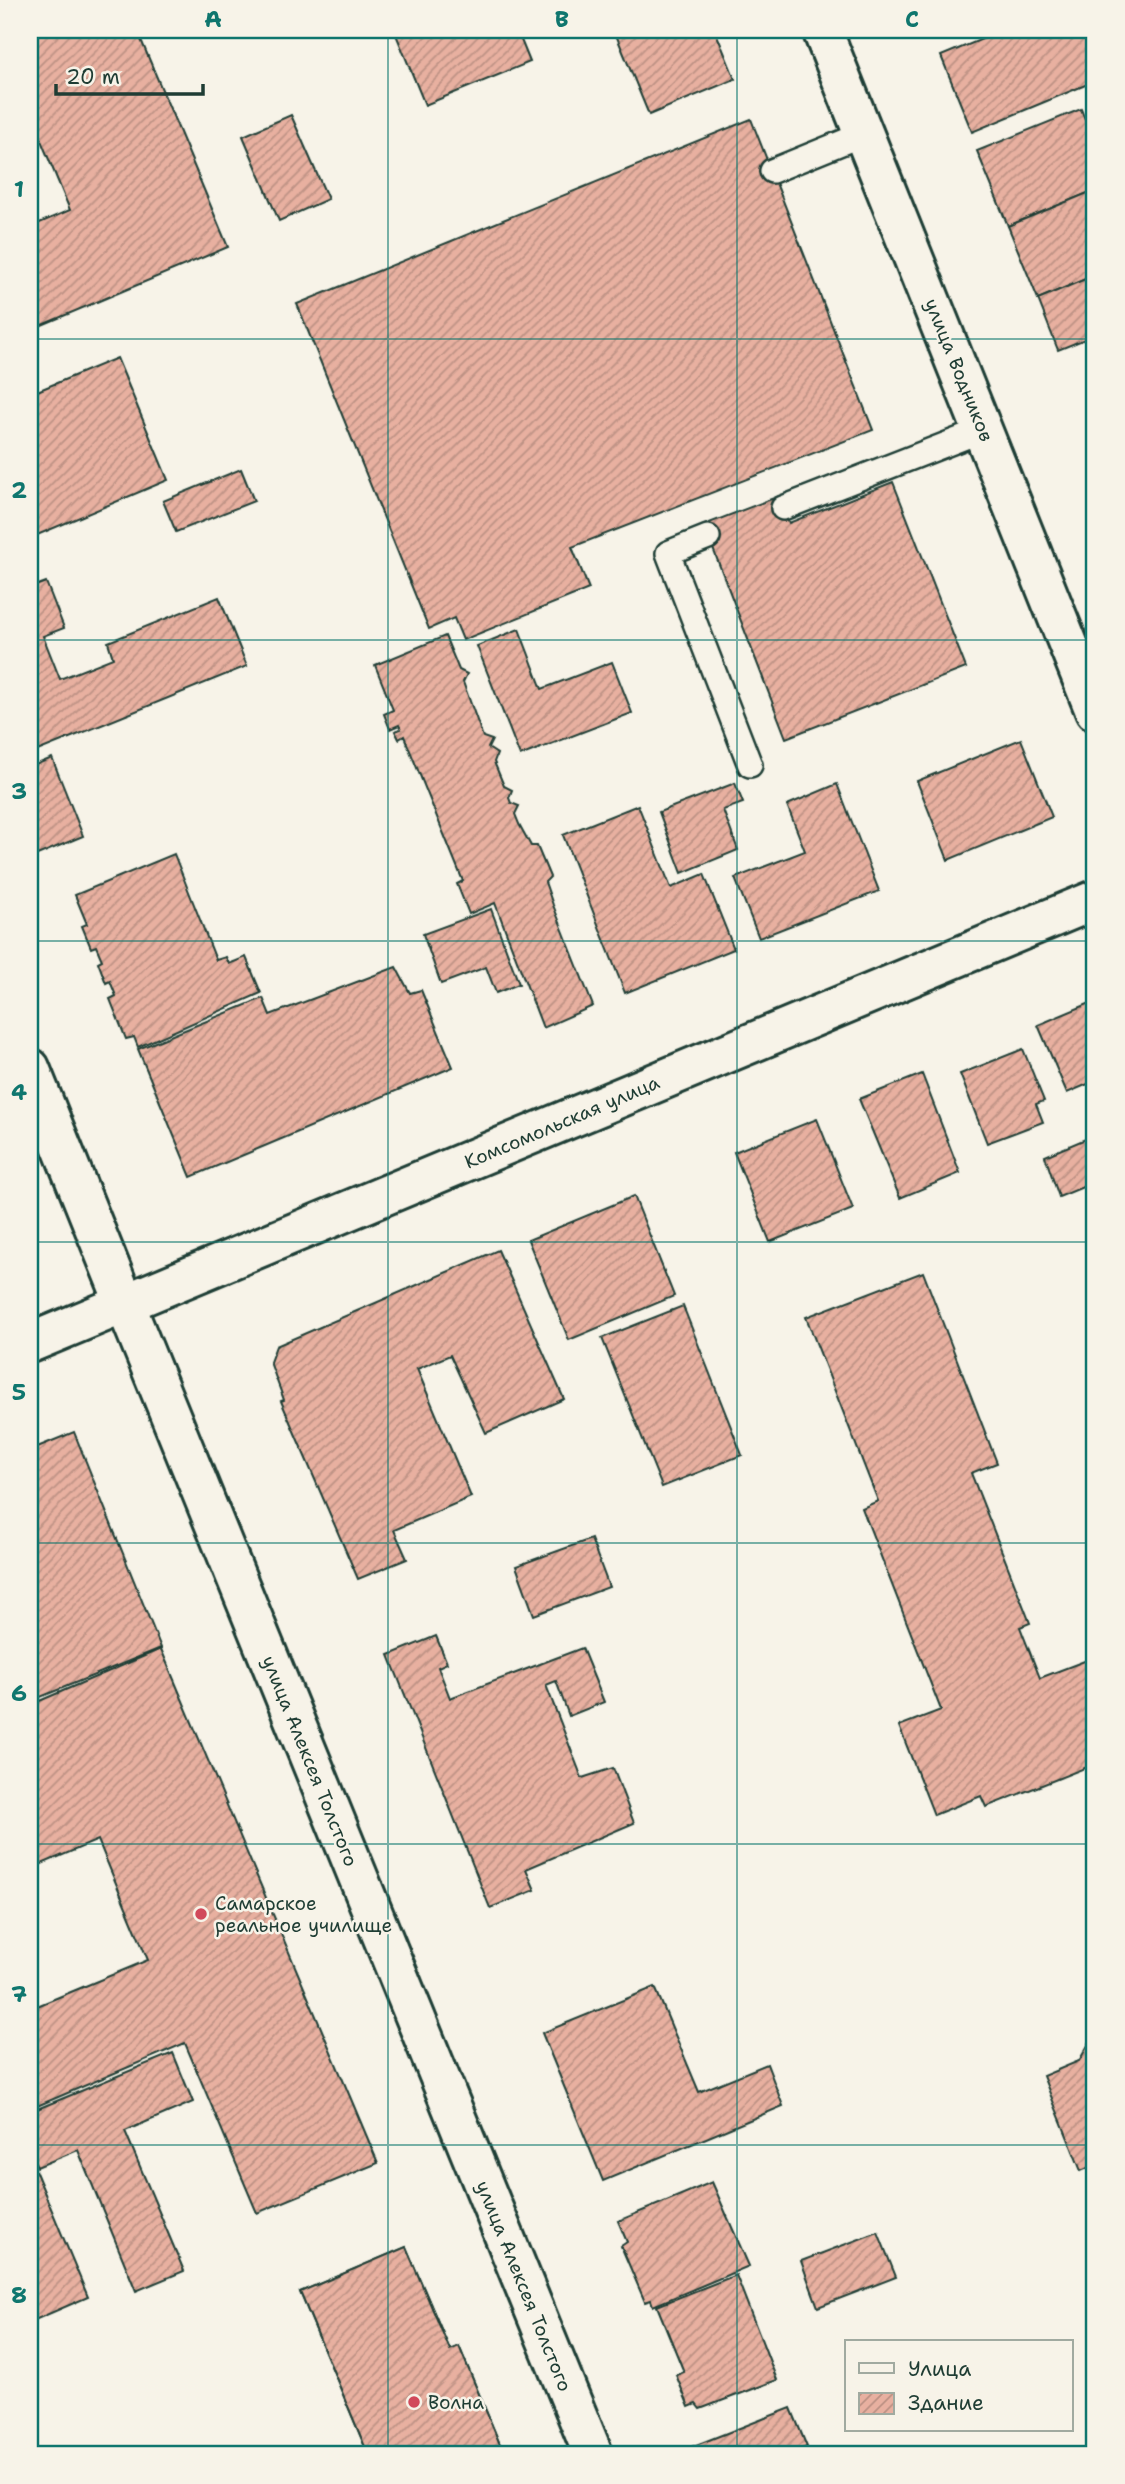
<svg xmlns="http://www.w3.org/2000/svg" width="1125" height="2484" font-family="'Shantell Sans',sans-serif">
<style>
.building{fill:url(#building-hatch);stroke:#1f3d34;stroke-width:2}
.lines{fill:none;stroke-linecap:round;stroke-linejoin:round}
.lane-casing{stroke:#1f3d34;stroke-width:28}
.street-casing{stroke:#1f3d34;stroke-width:44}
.secondary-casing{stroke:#1f3d34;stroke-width:44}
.primary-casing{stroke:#1f3d34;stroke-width:44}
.lane{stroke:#f7f3e8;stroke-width:23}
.street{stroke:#f7f3e8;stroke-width:38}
.secondary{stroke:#f7f3e8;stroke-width:38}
.primary{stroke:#f7f3e8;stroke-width:38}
.grid{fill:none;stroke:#0f766e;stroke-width:2;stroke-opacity:0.55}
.poi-dot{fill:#d1495b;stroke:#f7f3e8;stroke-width:2.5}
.labels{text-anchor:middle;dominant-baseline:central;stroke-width:5;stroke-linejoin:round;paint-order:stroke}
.street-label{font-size:19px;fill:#1f3d34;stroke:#f7f3e8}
.poi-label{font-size:19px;fill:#1f3d34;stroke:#f7f3e8;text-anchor:start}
.neatline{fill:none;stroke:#0f766e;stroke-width:2.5}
.grid-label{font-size:23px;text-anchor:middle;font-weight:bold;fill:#0f766e}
</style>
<defs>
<pattern id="building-hatch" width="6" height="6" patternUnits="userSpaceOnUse" patternTransform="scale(1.75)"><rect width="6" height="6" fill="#e8b0a0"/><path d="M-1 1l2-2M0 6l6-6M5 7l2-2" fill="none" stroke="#bb9083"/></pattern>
</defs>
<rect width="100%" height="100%" fill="#f7f3e8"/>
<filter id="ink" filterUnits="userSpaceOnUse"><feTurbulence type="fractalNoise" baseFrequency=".0143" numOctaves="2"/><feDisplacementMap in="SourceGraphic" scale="14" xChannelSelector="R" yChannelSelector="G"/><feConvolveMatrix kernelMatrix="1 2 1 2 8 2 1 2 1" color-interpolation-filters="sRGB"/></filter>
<g filter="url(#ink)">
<!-- building -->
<g class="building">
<path d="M 30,30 L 137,30 L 228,247 L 30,330 L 30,227 L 70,210 L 30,114 Z"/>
<path d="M 399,30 L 517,30 L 530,62 L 425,105 L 395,32 Z"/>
<path d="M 614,30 L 715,30 L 735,79 L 649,115 Z"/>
<path d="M 1004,30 L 1089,30 L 1095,46 L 1095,81 L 972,132 L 941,56 Z"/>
<path d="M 1081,109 L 1095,145 L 1095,190 L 1008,226 L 977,151 Z"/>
<path d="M 291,115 L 328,199 L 279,221 L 243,136 Z"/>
<path d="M 751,119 L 873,430 L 572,547 L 589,589 L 463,640 L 454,618 L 429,629 L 297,304 Z"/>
<path d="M 1095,190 L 1095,275 L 1038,299 L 1008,226 Z"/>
<path d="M 1095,275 L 1095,335 L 1058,350 L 1038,299 Z"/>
<path d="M 117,358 L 168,480 L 30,538 L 30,394 Z"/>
<path d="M 241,469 L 254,501 L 176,532 L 163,501 Z"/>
<path d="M 893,482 L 966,668 L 786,738 L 704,525 L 779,496 L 789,523 Z"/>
<path d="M 46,582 L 64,628 L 43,636 L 60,679 L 113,658 L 108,642 L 219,597 L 247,666 L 30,754 L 30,588 Z"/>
<path d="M 519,629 L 542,689 L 612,662 L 632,713 L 520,756 L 477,646 Z"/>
<path d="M 445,636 L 459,670 L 467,674 L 463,682 L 483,737 L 492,740 L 488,748 L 497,754 L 494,762 L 504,786 L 512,790 L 509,798 L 511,803 L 519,806 L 515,814 L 519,824 L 531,846 L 537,846 L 550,877 L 545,882 L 553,905 L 593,1006 L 543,1028 L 495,903 L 469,914 L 457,884 L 463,881 L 404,736 L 399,739 L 395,731 L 401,729 L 399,725 L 390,729 L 384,714 L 393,710 L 375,665 Z"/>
<path d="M 1021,739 L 1052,817 L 948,860 L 917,781 Z"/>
<path d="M 52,758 L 83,836 L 30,858 L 30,767 Z"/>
<path d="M 735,783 L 743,803 L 723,810 L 738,850 L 682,873 L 659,812 Z"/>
<path d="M 837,784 L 879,891 L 759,938 L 735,878 L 805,851 L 787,805 Z"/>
<path d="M 638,805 L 671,888 L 704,874 L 734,949 L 625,993 L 563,835 Z"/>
<path d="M 174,854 L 216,960 L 226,957 L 229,964 L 246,957 L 261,993 L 138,1047 L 134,1037 L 126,1039 L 110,999 L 116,996 L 110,981 L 106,983 L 98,962 L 102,960 L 96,946 L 91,948 L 82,926 L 87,924 L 75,895 Z"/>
<path d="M 491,909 L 519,984 L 496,993 L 486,967 L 441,984 L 423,934 Z"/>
<path d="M 396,967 L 410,993 L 421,990 L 453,1067 L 191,1177 L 138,1049 L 263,998 L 270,1015 Z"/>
<path d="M 1095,1001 L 1095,1081 L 1067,1093 L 1038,1025 Z"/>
<path d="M 1023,1049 L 1044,1101 L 1036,1104 L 1043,1122 L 987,1143 L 960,1074 Z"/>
<path d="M 922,1074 L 960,1173 L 900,1198 L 859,1099 Z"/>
<path d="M 817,1119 L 853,1209 L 770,1242 L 734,1152 Z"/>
<path d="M 1095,1135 L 1095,1182 L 1059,1197 L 1045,1156 Z"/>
<path d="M 634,1196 L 674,1296 L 569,1340 L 528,1240 Z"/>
<path d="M 498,1250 L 564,1399 L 486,1433 L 450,1355 L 417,1369 L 471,1497 L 394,1530 L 407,1559 L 358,1579 L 281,1401 L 284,1400 L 270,1362 L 276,1346 Z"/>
<path d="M 923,1272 L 997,1463 L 971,1473 L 1030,1623 L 1020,1627 L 1040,1678 L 1095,1657 L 1095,1755 L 1093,1756 L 1095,1764 L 986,1807 L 981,1796 L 934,1815 L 899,1726 L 941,1710 L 862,1508 L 878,1501 L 806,1317 Z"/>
<path d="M 683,1306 L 742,1455 L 662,1487 L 602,1338 Z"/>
<path d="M 74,1432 L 161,1648 L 38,1698 L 30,1677 L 30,1450 Z"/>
<path d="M 591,1539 L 609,1587 L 534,1615 L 516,1566 Z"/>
<path d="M 436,1636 L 447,1663 L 438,1667 L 450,1698 L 582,1648 L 604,1702 L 569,1716 L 556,1681 L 546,1685 L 582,1778 L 613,1768 L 634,1823 L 526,1869 L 535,1890 L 490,1908 L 389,1655 Z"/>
<path d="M 161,1649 L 378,2163 L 257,2213 L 185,2043 L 30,2109 L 30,2009 L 148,1960 L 98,1840 L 30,1869 L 30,1705 Z"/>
<path d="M 655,1987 L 699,2092 L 767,2064 L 783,2106 L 603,2181 L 542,2033 Z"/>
<path d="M 1095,2033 L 1095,2165 L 1081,2171 L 1043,2076 L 1079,2061 Z"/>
<path d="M 173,2053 L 193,2102 L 125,2131 L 184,2271 L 136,2291 L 78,2150 L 37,2167 L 30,2150 L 30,2112 Z"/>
<path d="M 30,2158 L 88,2297 L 30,2322 Z"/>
<path d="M 712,2182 L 749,2266 L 653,2306 L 651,2300 L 645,2302 L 621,2246 L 627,2242 L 618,2221 Z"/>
<path d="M 878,2232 L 896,2277 L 818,2307 L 801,2261 Z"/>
<path d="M 406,2247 L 450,2350 L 459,2346 L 504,2454 L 368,2454 L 300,2292 Z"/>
<path d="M 406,2247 L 450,2350 L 459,2346 L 504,2454 L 368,2454 L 300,2292 Z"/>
<path d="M 736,2275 L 777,2380 L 700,2409 L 696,2404 L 689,2407 L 676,2375 L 684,2372 L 657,2306 Z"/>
<path d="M 791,2408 L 807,2447 L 789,2454 L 673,2454 Z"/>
</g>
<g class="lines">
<!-- lane casing -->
<g class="lane-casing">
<g id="lane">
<path d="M 772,171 L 863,134"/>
<path d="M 783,508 L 983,430"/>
<path d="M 708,537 L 668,553 L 750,765"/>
</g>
</g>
<!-- street casing -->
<g class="street-casing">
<path id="street" d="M 30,1068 L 125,1304"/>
</g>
<!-- secondary casing -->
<g class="secondary-casing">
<path id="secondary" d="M 125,1304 L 593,2454"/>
</g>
<!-- primary casing -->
<g class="primary-casing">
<g id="primary">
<path d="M 822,30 L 1095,711"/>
<path d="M 30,1343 L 1095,900"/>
</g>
</g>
<!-- lane -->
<use href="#lane" class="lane"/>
<!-- street -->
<use href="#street" class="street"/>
<!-- secondary -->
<use href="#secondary" class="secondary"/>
<!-- primary -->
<use href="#primary" class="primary"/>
</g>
</g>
<!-- grid -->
<path class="grid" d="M 388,30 L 388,2454M 737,30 L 737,2454M 30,339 L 1095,339M 30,640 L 1095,640M 30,941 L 1095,941M 30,1242 L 1095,1242M 30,1543 L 1095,1543M 30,1844 L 1095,1844M 30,2145 L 1095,2145"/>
<!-- markers -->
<g class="poi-dot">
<circle cx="201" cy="1914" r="7"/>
<circle cx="414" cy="2402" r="7"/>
</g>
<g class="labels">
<!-- street labels -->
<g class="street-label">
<text transform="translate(959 370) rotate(68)">улица Водников</text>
<text transform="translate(562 1122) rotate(-23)">Комсомольская улица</text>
<text transform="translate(310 1761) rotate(68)">улица Алексея Толстого</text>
<text transform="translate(524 2286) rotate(68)">улица Алексея Толстого</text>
</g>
<!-- poi labels -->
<g class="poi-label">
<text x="215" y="1903">Самарское<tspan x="215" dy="22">реальное училище</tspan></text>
<text x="428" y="2402">Волна</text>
</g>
</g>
<!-- margin -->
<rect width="1125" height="2484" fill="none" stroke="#f7f3e8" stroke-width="77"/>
<!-- legend -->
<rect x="845" y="2340" width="228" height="91" fill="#f7f3e8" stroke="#a1aaa0" stroke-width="2"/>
<rect x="859" y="2363" width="35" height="10" fill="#f7f3e8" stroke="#a1aaa0" stroke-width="2"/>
<text x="908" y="2376" font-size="21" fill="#1f3d34">Улица</text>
<rect x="859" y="2393" width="35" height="21" fill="url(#building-hatch)" stroke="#a1aaa0" stroke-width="2"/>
<text x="908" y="2410" font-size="21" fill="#1f3d34">Здание</text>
<!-- scale -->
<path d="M56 84v10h147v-10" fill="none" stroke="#1f3d34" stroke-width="3.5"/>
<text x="66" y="84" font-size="21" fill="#1f3d34" stroke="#f7f3e8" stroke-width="5" paint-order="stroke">20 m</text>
<rect x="38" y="38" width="1048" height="2408" class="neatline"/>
<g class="grid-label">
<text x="213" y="27">A</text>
<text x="562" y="27">B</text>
<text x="912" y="27">C</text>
<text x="19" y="197">1</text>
<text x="19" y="498">2</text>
<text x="19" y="799">3</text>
<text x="19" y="1100">4</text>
<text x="19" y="1400">5</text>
<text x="19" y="1701">6</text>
<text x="19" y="2002">7</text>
<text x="19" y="2303">8</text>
</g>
</svg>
